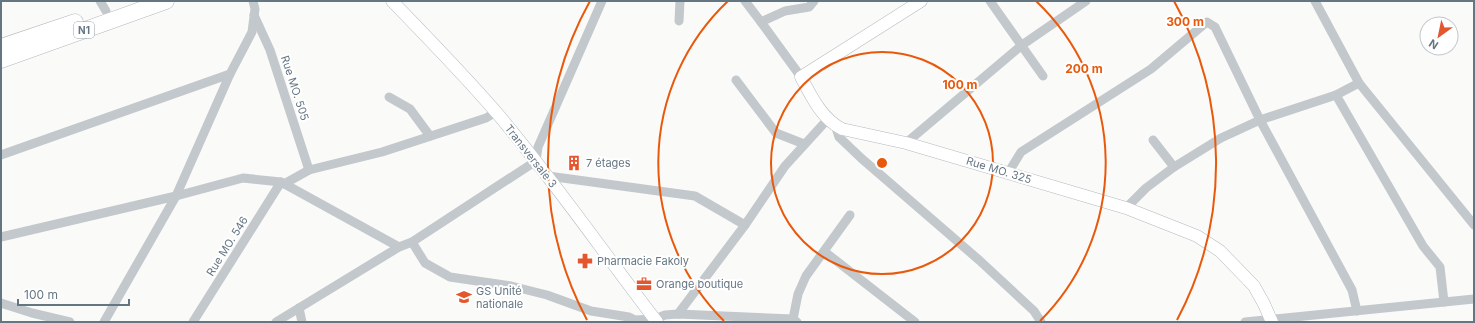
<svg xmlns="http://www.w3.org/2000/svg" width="1475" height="323" font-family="Inter,sans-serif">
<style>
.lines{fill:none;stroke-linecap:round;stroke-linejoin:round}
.secondary-casing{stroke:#b3babf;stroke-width:13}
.highway-casing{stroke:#b4b9bd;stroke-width:17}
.street{stroke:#c3c8cc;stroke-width:9}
.secondary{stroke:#fff;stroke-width:12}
.highway{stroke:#fff;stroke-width:16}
.ring{fill:none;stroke:#e8590c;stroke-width:2}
.labels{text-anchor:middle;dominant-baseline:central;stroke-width:4;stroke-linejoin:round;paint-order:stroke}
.shield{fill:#fff;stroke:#939fa8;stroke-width:1}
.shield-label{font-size:10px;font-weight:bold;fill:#657683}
.street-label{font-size:11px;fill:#657683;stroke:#fff}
.poi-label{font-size:11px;fill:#657683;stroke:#fff;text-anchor:start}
.centre{fill:#e8590c;stroke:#fff;stroke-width:2}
.ring-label{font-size:12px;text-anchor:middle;font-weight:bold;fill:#e8590c;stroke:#fff;stroke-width:4;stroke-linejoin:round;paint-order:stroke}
</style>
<rect width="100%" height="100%" fill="#fafaf8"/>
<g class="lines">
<!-- secondary casing -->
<g class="secondary-casing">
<g id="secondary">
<path d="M 392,1 C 427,37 463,74 496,112 C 553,179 603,252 657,322"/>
<path d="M 921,1 L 801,77 C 811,96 822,119 842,129 L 906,143 L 1126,208 L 1197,236 L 1220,251 L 1254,286 L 1264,304 L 1272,322"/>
</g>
</g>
<!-- highway casing -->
<g class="highway-casing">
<g id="highway">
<path d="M 1,47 L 75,22"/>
<path d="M 1,60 L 166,1"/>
</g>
</g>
<!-- street -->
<g class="street">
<path d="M 100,1 L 106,11"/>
<path d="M 745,1 L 761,22 L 801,77"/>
<path d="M 990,1 L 1043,76"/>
<path d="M 254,15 L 270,50 L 309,170"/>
<path d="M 679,21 L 680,1"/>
<path d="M 761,22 L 785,11 L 809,7 L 814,1"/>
<path d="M 736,80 L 776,133 L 804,144"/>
<path d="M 1359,83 L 1474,225"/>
<path d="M 1336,95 L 1423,246 L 1440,267 L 1444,302"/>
<path d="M 389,97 L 410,109 L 430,136"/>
<path d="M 835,125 L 839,137 L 861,158 L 979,260 L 1034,311 L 1041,322"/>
<path d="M 1153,140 L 1174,167"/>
<path d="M 906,143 L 1022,45 L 1086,1"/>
<path d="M 1,155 L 230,74"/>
<path d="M 1008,173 L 1021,152 L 1151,69 L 1202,26 L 1207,22 L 1215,27 L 1260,120 L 1352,290 L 1357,311"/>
<path d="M 548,176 L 695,196 L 745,225"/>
<path d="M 284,184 L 309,170 L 382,152 L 486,118 L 496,112"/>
<path d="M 1126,208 L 1146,188 L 1174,167 L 1221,138 L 1260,120 L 1336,95 L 1359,83 L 1315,1"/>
<path d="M 1,237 L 176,196 L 243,178 L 281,182 L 399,247"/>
<path d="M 412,242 L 425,263 L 450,277 L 511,286 L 547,295 L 591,311 L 629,317 L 635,320 L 655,319 L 665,315 L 678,314 L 793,319 L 797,322"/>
<path d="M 825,252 L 915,322"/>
<path d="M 1,303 L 32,313 L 70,322"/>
<path d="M 299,308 L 302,322"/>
<path d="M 678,314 L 745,225 L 785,166 L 827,120"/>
<path d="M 793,319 L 798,294 L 806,276 L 850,215"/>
<path d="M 104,322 L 176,196 L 230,74 L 252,32 L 255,9 L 253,1"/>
<path d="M 193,322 L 281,182"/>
<path d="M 276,322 L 399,247 L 412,242 L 536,161 L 538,147 L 602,1"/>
<path d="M 1245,322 L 1474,299"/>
</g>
<!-- secondary -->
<use href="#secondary" class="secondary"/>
<!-- highway -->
<use href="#highway" class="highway"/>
</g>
<!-- distance rings -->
<g class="ring">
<circle cx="882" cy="163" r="111"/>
<path d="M724 321A223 223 0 0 1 728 1M1036 1A223 223 0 0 1 1040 321"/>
<path d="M587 320A334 334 0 0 1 590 1M1174 1A334 334 0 0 1 1177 320"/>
</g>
<!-- icons -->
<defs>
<g id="building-bare" transform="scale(1.2)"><path d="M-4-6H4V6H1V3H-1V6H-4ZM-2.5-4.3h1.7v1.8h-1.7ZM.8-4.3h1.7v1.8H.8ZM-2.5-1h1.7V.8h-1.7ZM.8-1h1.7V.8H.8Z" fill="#e4572e" stroke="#fff" stroke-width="2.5" paint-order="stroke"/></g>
<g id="pharmacy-bare" transform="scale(1.2)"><path d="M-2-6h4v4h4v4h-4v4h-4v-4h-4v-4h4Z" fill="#e4572e" stroke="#fff" stroke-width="2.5" paint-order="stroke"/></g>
<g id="office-bare" transform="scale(1.2)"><path d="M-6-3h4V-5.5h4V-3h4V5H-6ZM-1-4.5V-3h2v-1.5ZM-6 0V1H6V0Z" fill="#e4572e" stroke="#fff" stroke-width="2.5" paint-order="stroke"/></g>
<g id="school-bare" transform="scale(1.2)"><path d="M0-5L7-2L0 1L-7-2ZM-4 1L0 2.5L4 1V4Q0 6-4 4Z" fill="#e4572e" stroke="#fff" stroke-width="2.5" paint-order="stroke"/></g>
</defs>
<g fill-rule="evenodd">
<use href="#building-bare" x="574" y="163"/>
<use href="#pharmacy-bare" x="585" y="261"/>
<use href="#office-bare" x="644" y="284"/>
<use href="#school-bare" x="464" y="297"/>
</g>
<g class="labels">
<!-- shield labels -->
<rect class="shield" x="74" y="22" width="20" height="16" rx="3"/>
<g class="shield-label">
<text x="84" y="30">N1</text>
</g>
<!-- street labels -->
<g class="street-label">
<text transform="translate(295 88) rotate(72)">Rue MO. 505</text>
<text transform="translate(531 156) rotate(52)">Transversale 3</text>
<text transform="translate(999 170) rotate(17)">Rue MO. 325</text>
<text transform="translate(227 246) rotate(-58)">Rue MO. 546</text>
</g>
<!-- poi labels -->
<g class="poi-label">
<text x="586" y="163">7 étages</text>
<text x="597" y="261">Pharmacie Fakoly</text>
<text x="656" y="284">Orange boutique</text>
<text x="476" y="291">GS Unité<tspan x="476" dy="13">nationale</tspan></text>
</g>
</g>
<circle cx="882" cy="163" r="6" class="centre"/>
<g class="ring-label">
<text x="1185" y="26">300 m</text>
<text x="1084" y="73">200 m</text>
<text x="960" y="89">100 m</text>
</g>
<!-- border -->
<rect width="1475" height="323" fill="none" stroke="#657683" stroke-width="4"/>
<!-- north arrow -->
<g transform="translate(1439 36) rotate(213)"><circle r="19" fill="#ffffff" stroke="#c1c8cd"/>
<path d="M0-3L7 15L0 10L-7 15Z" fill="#e4572e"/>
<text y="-6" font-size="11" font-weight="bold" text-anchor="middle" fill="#657683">N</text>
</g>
<!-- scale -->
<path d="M18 299v6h111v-6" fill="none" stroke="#657683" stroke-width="2"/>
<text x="24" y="299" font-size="12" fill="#657683" stroke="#ffffff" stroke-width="3" paint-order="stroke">100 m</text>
</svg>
